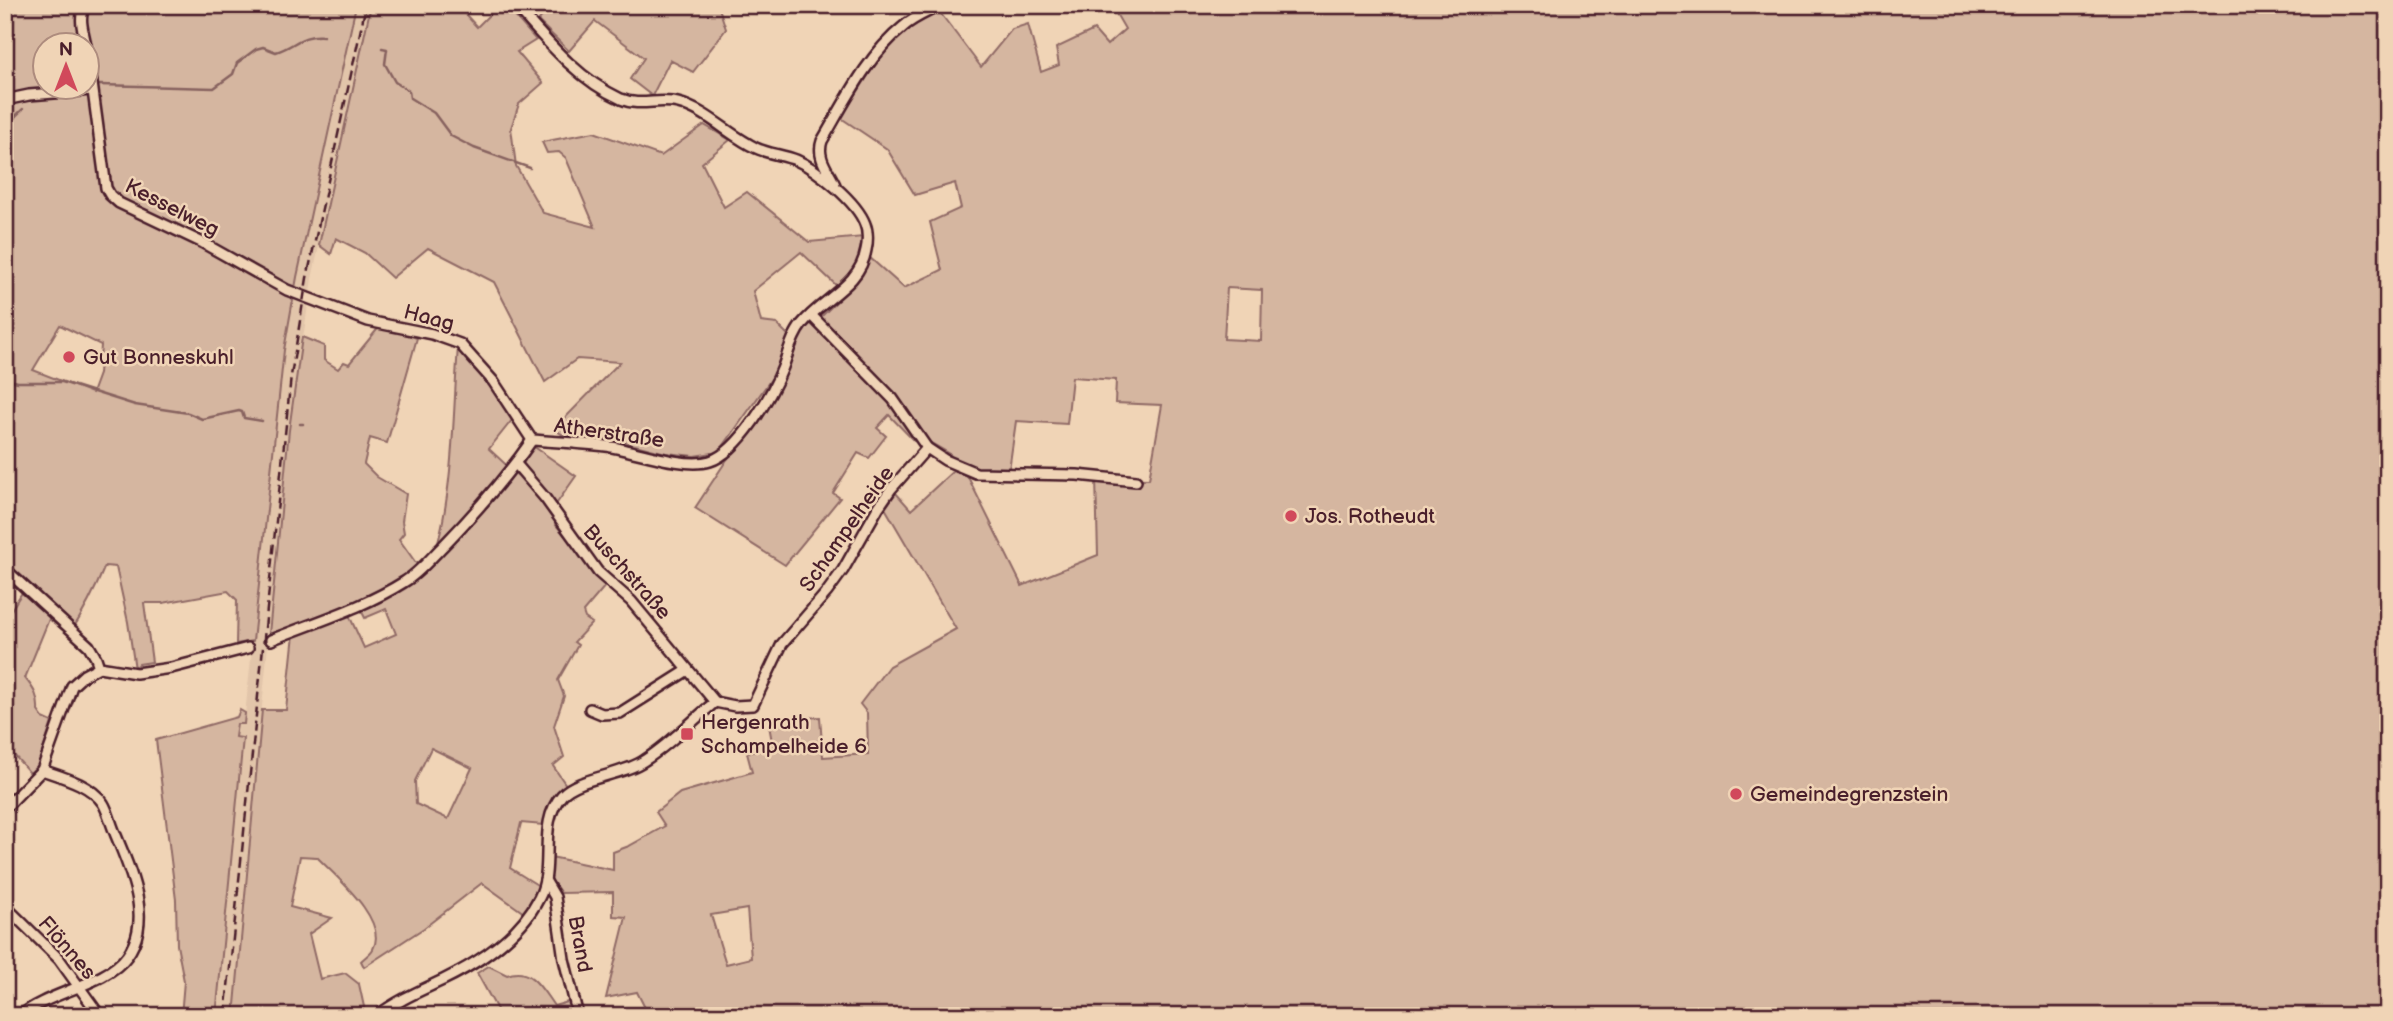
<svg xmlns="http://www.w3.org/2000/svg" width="2393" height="1021" font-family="'Balsamiq Sans',sans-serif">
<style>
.built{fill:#e2c5aa}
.green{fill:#d5b6a0;stroke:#906a66;stroke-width:2;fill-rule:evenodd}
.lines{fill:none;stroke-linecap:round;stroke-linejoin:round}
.stream{stroke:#87625f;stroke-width:2.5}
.minor-casing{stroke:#4a1f2b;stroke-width:14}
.minor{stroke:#f0d4b6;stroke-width:9}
.rail{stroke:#4a1f2b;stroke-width:2.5;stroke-dasharray:10 5;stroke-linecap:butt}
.poi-dot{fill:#d1495b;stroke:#f0d4b6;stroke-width:2.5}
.labels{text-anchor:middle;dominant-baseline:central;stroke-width:5;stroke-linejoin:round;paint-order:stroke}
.street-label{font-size:21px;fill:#4a1f2b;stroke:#f0d4b6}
.poi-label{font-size:21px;fill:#4a1f2b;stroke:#f0d4b6;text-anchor:start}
</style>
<rect width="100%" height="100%" fill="#f0d4b6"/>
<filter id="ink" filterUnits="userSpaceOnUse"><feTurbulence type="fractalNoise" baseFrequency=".0143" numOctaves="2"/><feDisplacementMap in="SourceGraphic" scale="14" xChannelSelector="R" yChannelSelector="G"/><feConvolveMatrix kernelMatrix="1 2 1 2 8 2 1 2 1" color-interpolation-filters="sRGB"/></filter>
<g filter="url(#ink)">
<!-- built -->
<path class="built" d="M 356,5 L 371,5 L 312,279 L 289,430 L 244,891 L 234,1016 L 216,1016 L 242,739 L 235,737 L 237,724 L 244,724 L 284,350 L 297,277 Z"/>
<!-- green -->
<g class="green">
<path d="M 5,5 L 74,5 L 87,11 L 91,5 L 356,5 L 297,277 L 284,350 L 253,641 L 236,644 L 237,600 L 228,591 L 163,603 L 144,603 L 152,662 L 139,664 L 135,669 L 128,622 L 116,567 L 105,566 C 94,593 84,612 69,635 L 49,619 L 25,678 C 34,689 39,697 38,711 L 43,718 L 52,722 L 38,765 L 30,773 L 5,745 L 5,606 L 11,610 L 23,591 L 5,573 ZM 46,46 L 88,46 L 88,88 L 46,88 ZM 60,325 L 101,345 L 99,374 L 92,393 L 33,370 Z"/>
<path d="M 371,5 L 457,5 L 477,27 L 499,5 L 505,5 L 536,40 L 517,52 L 543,83 L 519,104 L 511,128 L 516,166 L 543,213 L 595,227 L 566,158 L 559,152 L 547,153 L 542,142 L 594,132 L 661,156 L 704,125 L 730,140 L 702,163 L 724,207 L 747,192 L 809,242 L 863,237 C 859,261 856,270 838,287 L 801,252 L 753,291 L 761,322 L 777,324 L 788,335 L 774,375 L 719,452 L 694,456 L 666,453 L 627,443 L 563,435 L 554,429 L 620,362 L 577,359 L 545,382 L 494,282 L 428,248 L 392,278 L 365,253 L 336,238 L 331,254 L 319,245 Z"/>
<path d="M 551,5 L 718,5 L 726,29 L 693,72 L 670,60 L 652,96 L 630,79 L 644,58 L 595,21 L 569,51 L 538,21 Z"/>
<path d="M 1111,5 L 2388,5 L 2388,1016 L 684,1016 L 677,1012 L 675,1016 L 649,1016 L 637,992 L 606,998 L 626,917 L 613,916 L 613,892 L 561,893 L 549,877 L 551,857 L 613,870 L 613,852 L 629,846 L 665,826 L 656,812 L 680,793 L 752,772 L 747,753 L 773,747 L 768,720 L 820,717 L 823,757 L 868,754 L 867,713 L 860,704 L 889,666 L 956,629 L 885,508 L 896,493 L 911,510 L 953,471 L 968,477 L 1022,586 L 1098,555 L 1096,478 L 1149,479 L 1162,405 L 1115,403 L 1116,380 L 1072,377 L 1067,424 L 1016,421 L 1009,470 C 988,471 972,470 952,460 L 950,454 L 931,443 L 914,441 L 889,415 L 877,428 L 886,436 L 869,458 L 858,453 L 833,493 L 840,498 L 785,565 L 695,508 L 726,461 L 776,394 L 802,330 L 821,317 L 844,294 L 862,273 L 869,257 L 904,288 L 942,270 L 930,222 L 961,208 L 955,183 L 915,195 L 887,149 L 841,118 L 878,60 L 906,30 L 938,10 L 981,67 L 1012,29 L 1028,24 L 1041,72 L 1059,65 L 1056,48 L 1094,30 L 1107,45 L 1125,29 ZM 1227,288 L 1262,290 L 1261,341 L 1224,339 ZM 747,909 L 751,958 L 726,964 L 711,915 Z"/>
<path d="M 380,326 L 417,338 L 387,443 L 370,438 L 364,464 L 377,477 L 406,494 L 402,521 L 404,533 L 399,539 L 418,566 C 374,600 321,616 269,634 L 289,430 L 302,337 L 324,346 L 324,360 L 338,369 L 344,362 L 349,364 Z"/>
<path d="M 458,347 L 490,382 L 512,420 L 489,449 L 517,475 L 533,446 L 576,476 L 557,503 L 555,524 L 606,585 L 583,612 L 585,618 L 592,623 L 574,642 L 578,645 L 558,680 L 564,696 L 554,726 L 564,757 L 553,766 L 566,785 C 551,796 547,808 543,825 L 521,823 L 510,868 L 539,886 L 524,913 L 482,883 L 424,928 L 364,967 L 361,961 C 365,957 371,953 373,949 C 389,920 334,875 317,857 L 300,856 L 290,907 L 332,918 L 309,934 L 320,979 L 345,973 L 359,984 L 366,1016 L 338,1016 L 336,1011 L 328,1016 L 234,1016 L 262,710 L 286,710 L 294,634 L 349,615 L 364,648 L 396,634 L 386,609 L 365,618 L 361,610 L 393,593 L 444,547 L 438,543 C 454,480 453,411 458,347 ZM 431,748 L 472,768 L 448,819 L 416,804 L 415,781 Z"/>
<path d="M 240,710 L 245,713 L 244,724 L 237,724 L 235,737 L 243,738 L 216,1016 L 181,1016 L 184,981 L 177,945 L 176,900 L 156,740 L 237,717 Z"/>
<path d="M 489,966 L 507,975 C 531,966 542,989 554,1006 L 571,1001 L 574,1016 L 496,1016 L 499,1013 L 477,973 Z"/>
</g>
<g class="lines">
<!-- stream -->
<g class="stream">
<path d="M 382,48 L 387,49 L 385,64 L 395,82 L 409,91 L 410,98 L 434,113 L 451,136 L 474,148 L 530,168"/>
<path d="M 100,85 L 214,88 L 233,74 L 237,63 L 256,49 L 263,47 L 276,52 C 296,46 300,34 324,36"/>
<path d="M 5,126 L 23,109"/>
<path d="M 5,379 L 18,382 L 62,382 L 135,405 L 188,413 L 202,419 L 239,411 L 242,412 L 244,418 L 262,421"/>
<path d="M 300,424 L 303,424"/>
</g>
<!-- minor casing -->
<g class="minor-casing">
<g id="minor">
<path d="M 515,5 C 546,40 577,79 621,99 C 640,107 659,98 678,103 C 706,110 730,136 756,148 C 769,154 783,155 796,160 C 817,169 857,202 865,224 C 868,231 868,242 866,250 C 860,286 823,298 802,324 C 792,336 788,353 783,367 C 772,395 739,452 710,461 C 684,469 634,450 606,446 C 581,443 557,442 532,440"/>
<path d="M 86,46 C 84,31 77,18 86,5"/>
<path d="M 88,53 L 106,188 L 110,195 L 119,203 L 203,243 L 287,290 L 368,321 L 432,334 L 460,344 L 493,381 L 532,440"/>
<path d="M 5,100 L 29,95 L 92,90"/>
<path d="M 835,185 C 829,171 816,158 822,141 C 845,102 867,56 903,27 C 914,17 928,12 941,5"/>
<path d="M 811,315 L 893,399 L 927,448 L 945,460 L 976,473 L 1077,475 L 1136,481"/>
<path d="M 516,464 L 545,498 L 598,572 L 631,601 L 715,702"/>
<path d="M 5,569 L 89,646 L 96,658 L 99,667"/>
<path d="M 271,640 C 315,622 363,608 404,582 C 419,573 430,559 443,546 C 476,512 505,479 532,440"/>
<path d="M 715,702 L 735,706 L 753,705 L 782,644 L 827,592 L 843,570 L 878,508 L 891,489 L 927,448"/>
<path d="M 590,709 L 602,714 L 620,713 L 688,670"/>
<path d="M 5,808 L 42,770 L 72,686 L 84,675 L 99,667 L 136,673 L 171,668 L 248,648"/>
<path d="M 545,880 L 555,897 L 564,959 L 578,1016"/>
<path d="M 5,906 L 59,959 L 100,1016"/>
<path d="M 20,1016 C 48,992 106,985 127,956 C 154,919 130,870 115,833 C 111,824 108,811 103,803 C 90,784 62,777 42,770"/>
<path d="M 377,1016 C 398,1000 420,991 443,980 C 480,962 520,935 539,898 C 556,866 536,824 562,795 C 579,777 622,776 645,760 C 670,744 692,721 715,702"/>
</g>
</g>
<!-- minor -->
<use href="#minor" class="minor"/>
<!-- rail -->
<path class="rail" d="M 225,1016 L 291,376 L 307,278 L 366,5"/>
</g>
</g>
<!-- markers -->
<g class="poi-dot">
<circle cx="69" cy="357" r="7"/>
<circle cx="1291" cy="516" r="7"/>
<rect x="680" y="727" width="14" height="14" rx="3.5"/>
<circle cx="1736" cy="794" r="7"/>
</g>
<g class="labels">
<!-- street labels -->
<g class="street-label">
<text transform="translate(172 208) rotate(27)">Kesselweg</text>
<text transform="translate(429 318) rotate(15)">Haag</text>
<text transform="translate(609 433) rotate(8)">Atherstraße</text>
<text transform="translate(847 529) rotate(-55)">Schampelheide</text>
<text transform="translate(627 572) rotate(48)">Buschstraße</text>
<text transform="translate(580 944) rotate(80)">Brand</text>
<text transform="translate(67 948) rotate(49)">Flönnes</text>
</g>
<!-- poi labels -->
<g class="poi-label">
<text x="83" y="357">Gut Bonneskuhl</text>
<text x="1305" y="516">Jos. Rotheudt</text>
<text x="701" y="722">Hergenrath<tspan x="701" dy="24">Schampelheide 6</tspan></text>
<text x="1750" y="794">Gemeindegrenzstein</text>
</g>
</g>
<!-- margin -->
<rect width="2393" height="1021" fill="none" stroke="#f0d4b6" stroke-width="28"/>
<rect x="14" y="14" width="2365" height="993" fill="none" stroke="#4a1f2b" stroke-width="2.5" filter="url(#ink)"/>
<!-- north arrow -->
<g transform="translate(66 66)"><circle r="33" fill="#f0d4b6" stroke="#ae8c7e" stroke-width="2"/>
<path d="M0-5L12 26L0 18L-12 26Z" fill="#d1495b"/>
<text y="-10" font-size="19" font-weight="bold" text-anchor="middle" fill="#4a1f2b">N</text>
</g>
</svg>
